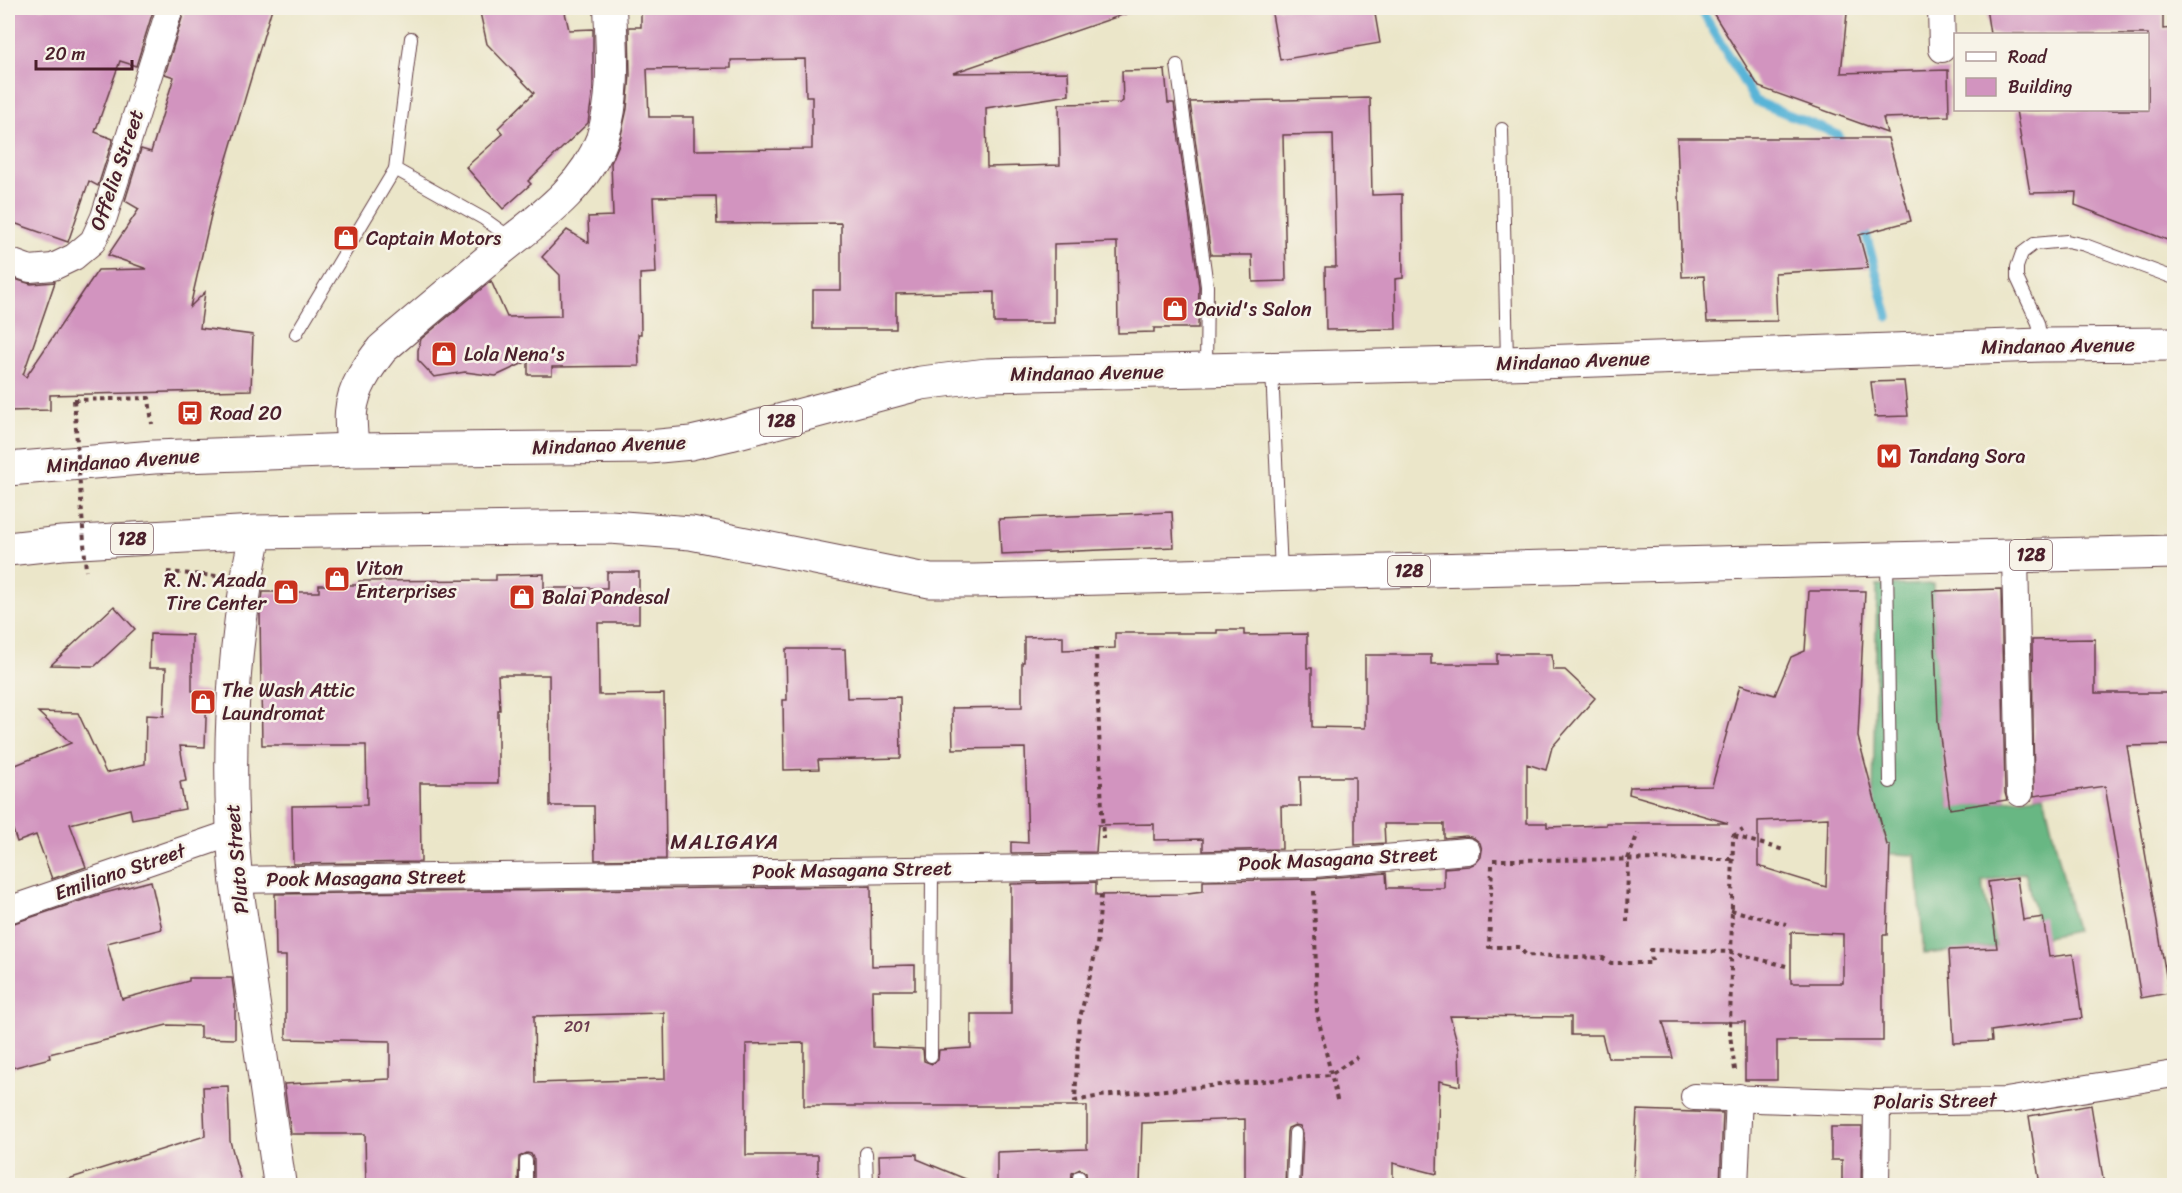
<svg xmlns="http://www.w3.org/2000/svg" width="2182" height="1193" font-family="Sriracha,sans-serif">
<style>
.forest{fill:#67b783;stroke:#586b57;stroke-width:1.5}
.lines{fill:none;stroke-linecap:round;stroke-linejoin:round}
.stream{stroke:#59b4d7;stroke-width:9}
.building{fill:#d294bf;fill-rule:evenodd}
.service-casing{stroke:#623d43;stroke-width:14}
.minor-casing{stroke:#623d43;stroke-width:28}
.tertiary-casing{stroke:#623d43;stroke-width:34}
.primary-casing{stroke:#623d43;stroke-width:35}
.path{stroke:#623d43;stroke-width:4;stroke-dasharray:4.5 4.5;stroke-linecap:butt}
.service{stroke:#fff;stroke-width:12}
.minor{stroke:#fff;stroke-width:26}
.tertiary{stroke:#fff;stroke-width:32}
.primary{stroke:#fff;stroke-width:33}
.path-bridge{stroke:#623d43;stroke-width:4;stroke-dasharray:4.5 4.5;stroke-linecap:butt}
.labels{text-anchor:middle;dominant-baseline:central;stroke-width:5;stroke-linejoin:round;paint-order:stroke}
.number-label{font-size:16px;fill:#6c3c50}
.shield{fill:#f7f3e8;stroke:#7e5f64;stroke-width:1.5}
.shield-label{font-size:18px;font-weight:bold;fill:#4a1f2b}
.street-label{font-size:20px;fill:#4a1f2b;stroke:#f7f3e8}
.poi-label{font-size:20px;fill:#4a1f2b;stroke:#f7f3e8;text-anchor:start}
.neighbourhood-label{font-size:21px;letter-spacing:1.5px;fill:#4a1f2b;stroke:#f7f3e8}
</style>
<rect width="100%" height="100%" fill="#f7f3e8"/>
<filter id="ink" filterUnits="userSpaceOnUse"><feTurbulence type="fractalNoise" baseFrequency=".0167" numOctaves="2"/><feDisplacementMap in="SourceGraphic" scale="12" xChannelSelector="R" yChannelSelector="G"/><feConvolveMatrix kernelMatrix="1 2 1 2 8 2 1 2 1" color-interpolation-filters="sRGB"/></filter>
<filter id="wash" filterUnits="userSpaceOnUse"><feTurbulence type="fractalNoise" baseFrequency=".008" numOctaves="4" result="noise"/><feDisplacementMap in="SourceGraphic" scale="24" xChannelSelector="R" yChannelSelector="G"/><feGaussianBlur stdDeviation="1.35" result="paint"/><feColorMatrix in="noise" values="0 0 0 0 0 0 0 0 0 0 0 0 0 0 0 0 0 1.4 0 .05"/><feComposite in="paint" operator="in"/></filter>
<g filter="url(#wash)">
<rect width="100%" height="100%" fill="#ebe6c9"/>
<!-- forest -->
<path class="forest" d="M 1933,584 L 1938,722 L 1950,808 L 2044,795 L 2076,931 L 2041,938 L 2025,872 L 1982,882 L 1996,947 L 1924,954 L 1916,855 L 1872,853 L 1877,586 Z"/>
<g class="lines">
<!-- stream -->
<g class="stream">
<path d="M 1700,8 L 1755,101 L 1832,132 L 1839,136 L 1844,149"/>
<path d="M 1863,223 L 1888,317"/>
</g>
</g>
<g id="blocks">
<!-- building -->
<g class="building">
<path d="M 8,8 L 154,8 L 136,66 L 120,61 L 95,132 L 113,139 L 98,186 L 89,181 L 68,242 L 8,221 Z"/>
<path d="M 185,8 L 272,8 L 214,202 L 190,307 L 205,292 L 200,328 L 253,335 L 251,390 L 50,395 L 50,410 L 8,411 L 8,277 L 31,284 L 55,282 L 23,375 L 26,377 L 98,270 L 147,269 L 108,255 L 139,209 L 125,201 L 141,149 L 151,152 L 174,77 L 165,74 Z"/>
<path d="M 479,8 L 564,8 L 569,30 L 593,29 L 593,89 L 588,123 L 528,181 L 531,184 L 503,209 L 466,167 L 503,134 L 498,128 L 534,93 L 487,44 Z"/>
<path d="M 641,8 L 1130,8 L 1131,12 L 953,73 L 1068,72 L 1069,95 L 986,108 L 987,167 L 1060,165 L 1059,104 L 1120,103 L 1123,101 L 1122,71 L 1165,70 L 1168,103 L 1174,103 L 1199,286 L 1198,328 L 1154,328 L 1154,332 L 1118,333 L 1117,242 L 1054,244 L 1054,323 L 994,323 L 994,292 L 896,294 L 896,329 L 813,329 L 813,290 L 841,290 L 841,223 L 717,224 L 716,196 L 653,197 L 656,273 L 640,274 L 641,334 L 638,334 L 639,366 L 552,367 L 552,375 L 528,375 L 528,361 L 496,376 L 465,372 L 434,377 L 418,360 L 418,350 L 421,339 L 491,281 L 507,317 L 561,316 L 560,275 L 542,257 L 567,230 L 589,243 L 588,217 L 613,216 L 611,163 L 619,144 L 627,109 L 630,75 L 629,27 L 641,27 ZM 805,59 L 806,96 L 812,96 L 812,149 L 694,150 L 694,117 L 649,117 L 647,69 L 731,68 L 731,60 Z"/>
<path d="M 1271,8 L 1374,8 L 1380,43 L 1280,60 Z"/>
<path d="M 1710,8 L 1832,8 L 1847,13 L 1841,73 L 1948,70 L 1949,116 L 1883,118 L 1887,133 L 1759,87 Z"/>
<path d="M 1986,8 L 2163,8 L 2163,29 L 2175,28 L 2175,243 L 2075,205 L 2076,192 L 2030,193 L 2016,110 L 2148,110 L 2148,34 L 1990,34 Z"/>
<path d="M 1370,98 L 1372,195 L 1402,194 L 1403,278 L 1395,279 L 1396,329 L 1326,330 L 1325,267 L 1336,267 L 1333,134 L 1283,135 L 1286,281 L 1253,282 L 1252,255 L 1211,255 L 1190,102 Z"/>
<path d="M 1677,138 L 1888,138 L 1911,221 L 1859,235 L 1868,268 L 1775,273 L 1777,321 L 1707,322 L 1704,276 L 1682,277 Z"/>
<path d="M 1904,381 L 1908,416 L 1875,417 L 1871,382 Z"/>
<path d="M 1172,512 L 1174,547 L 1001,554 L 999,519 Z"/>
<path d="M 607,572 L 639,572 L 639,623 L 598,623 L 599,695 L 664,694 L 666,859 L 595,860 L 594,806 L 550,806 L 549,675 L 498,675 L 500,710 L 498,710 L 498,783 L 420,783 L 421,862 L 293,864 L 292,806 L 367,805 L 366,745 L 262,745 L 260,614 L 263,592 L 319,592 L 319,585 L 359,585 L 359,581 L 496,580 L 496,575 L 544,574 L 544,588 L 607,588 Z"/>
<path d="M 2001,589 L 2005,793 L 2007,800 L 1950,809 L 1938,722 L 1933,591 Z"/>
<path d="M 1809,591 L 1865,591 L 1858,737 L 1887,845 L 1890,845 L 1887,935 L 1883,935 L 1883,1041 L 1777,1041 L 1777,1080 L 1745,1080 L 1745,1022 L 1663,1022 L 1673,1058 L 1608,1058 L 1602,1035 L 1571,1035 L 1571,1017 L 1450,1016 L 1459,1049 L 1460,1086 L 1439,1081 L 1437,1174 L 1393,1163 L 1393,1185 L 1301,1185 L 1303,1133 L 1300,1126 L 1295,1125 L 1288,1128 L 1287,1132 L 1285,1185 L 1245,1185 L 1245,1119 L 1142,1123 L 1140,1185 L 1087,1185 L 1086,1173 L 1080,1169 L 1072,1173 L 1071,1185 L 997,1185 L 997,1152 L 1087,1149 L 1087,1106 L 804,1106 L 804,1043 L 746,1044 L 746,1155 L 818,1155 L 818,1185 L 534,1185 L 534,1160 L 531,1154 L 527,1153 L 519,1157 L 518,1185 L 366,1185 L 365,1134 L 291,1134 L 284,1084 L 390,1079 L 390,1041 L 286,1039 L 286,956 L 276,956 L 275,894 L 871,886 L 872,966 L 915,965 L 915,990 L 872,990 L 873,1047 L 923,1049 L 924,1061 L 932,1064 L 938,1060 L 939,1050 L 971,1048 L 971,1014 L 1011,1014 L 1011,884 L 1096,882 L 1096,895 L 1180,894 L 1203,891 L 1203,881 L 1314,879 L 1386,873 L 1387,888 L 1444,888 L 1444,868 L 1469,866 L 1476,863 L 1481,857 L 1482,850 L 1480,843 L 1474,838 L 1466,836 L 1444,838 L 1444,824 L 1384,824 L 1385,843 L 1355,845 L 1355,777 L 1300,777 L 1301,806 L 1281,806 L 1282,849 L 1203,851 L 1203,839 L 1154,840 L 1154,824 L 1098,825 L 1096,852 L 1011,853 L 1011,842 L 1028,843 L 1025,748 L 953,749 L 952,708 L 1022,707 L 1022,662 L 1024,662 L 1024,637 L 1063,636 L 1063,650 L 1115,648 L 1115,633 L 1217,633 L 1217,630 L 1244,630 L 1244,635 L 1307,634 L 1307,668 L 1312,668 L 1312,727 L 1365,728 L 1365,655 L 1431,655 L 1431,664 L 1497,664 L 1497,654 L 1552,654 L 1553,670 L 1565,670 L 1595,698 L 1552,747 L 1546,770 L 1527,764 L 1527,823 L 1547,823 L 1547,827 L 1606,825 L 1606,823 L 1728,823 L 1629,794 L 1630,787 L 1712,786 L 1740,685 L 1775,695 L 1791,657 L 1805,651 ZM 1828,818 L 1826,887 L 1758,866 L 1758,821 ZM 1791,932 L 1843,934 L 1843,983 L 1791,983 ZM 664,1013 L 665,1079 L 535,1083 L 534,1016 Z"/>
<path d="M 114,606 L 135,629 L 95,666 L 51,665 Z"/>
<path d="M 150,634 L 192,635 L 192,691 L 207,691 L 205,747 L 180,746 L 186,781 L 180,782 L 185,809 L 132,819 L 130,809 L 70,824 L 86,867 L 52,879 L 36,835 L 17,842 L 8,815 L 8,768 L 71,743 L 38,712 L 78,713 L 106,773 L 145,764 L 146,715 L 164,716 L 166,668 L 149,668 Z"/>
<path d="M 2095,639 L 2095,693 L 2175,693 L 2175,745 L 2127,746 L 2169,993 L 2141,998 L 2105,786 L 2034,796 L 2032,640 Z"/>
<path d="M 786,649 L 845,649 L 847,698 L 900,697 L 901,758 L 818,760 L 819,769 L 784,770 L 783,700 L 787,700 Z"/>
<path d="M 2017,878 L 2023,920 L 2043,917 L 2049,957 L 2073,954 L 2082,1018 L 1991,1031 L 1992,1041 L 1954,1043 L 1949,950 L 1997,948 L 1988,882 Z"/>
<path d="M 151,881 L 162,929 L 107,943 L 122,999 L 189,981 L 189,978 L 232,978 L 235,1002 L 235,1039 L 200,1038 L 200,1026 L 167,1025 L 49,1054 L 50,1058 L 8,1069 L 8,925 L 101,894 Z"/>
<path d="M 228,1086 L 230,1141 L 242,1185 L 66,1185 L 65,1180 L 205,1136 L 203,1087 Z"/>
<path d="M 2091,1105 L 2104,1185 L 2040,1185 L 2029,1116 Z"/>
<path d="M 1637,1110 L 1723,1113 L 1720,1185 L 1633,1185 Z"/>
<path d="M 1831,1127 L 1862,1127 L 1861,1185 L 1842,1185 L 1842,1160 L 1831,1160 Z"/>
<path d="M 917,1154 L 917,1159 L 980,1185 L 880,1185 L 879,1155 Z"/>
</g>
</g>
</g>
<g filter="url(#ink)">
<use href="#blocks" fill-opacity="0" stroke="#623d43" stroke-width="1.5"/>
<g class="lines">
<!-- service casing -->
<g class="service-casing">
<g id="service">
<path d="M 411,38 L 395,169 L 484,219 L 512,239"/>
<path d="M 1177,65 L 1207,286 L 1206,368"/>
<path d="M 1502,129 L 1507,362"/>
<path d="M 296,334 L 395,169"/>
<path d="M 2042,345 L 2038,323 L 2017,278 L 2017,267 L 2022,253 L 2034,244 L 2067,241 L 2085,245 L 2174,278"/>
<path d="M 1272,370 L 1281,572"/>
<path d="M 1887,560 L 1890,782"/>
<path d="M 931,1056 L 932,869"/>
<path d="M 866,1153 L 867,1186"/>
<path d="M 1079,1177 L 1079,1186"/>
<path d="M 526,1186 L 526,1161"/>
<path d="M 1293,1186 L 1295,1133"/>
</g>
</g>
<!-- minor casing -->
<g class="minor-casing">
<g id="minor">
<path d="M 1941,8 L 1942,49"/>
<path d="M 8,261 L 30,269 L 53,267 L 74,257 L 93,241 L 104,217 L 170,8"/>
<path d="M 2015,556 L 2020,793"/>
<path d="M 236,880 L 1314,864 L 1467,851"/>
<path d="M 8,910 L 232,833"/>
<path d="M 1694,1097 L 1877,1103 L 2006,1101 L 2174,1074"/>
<path d="M 1735,1186 L 1739,1097"/>
<path d="M 1876,1186 L 1877,1103"/>
</g>
</g>
<!-- tertiary casing -->
<g class="tertiary-casing">
<g id="tertiary">
<path d="M 353,450 C 352,438 350,424 351,412 C 353,388 368,367 382,349 C 419,317 457,286 494,255 C 534,222 584,190 602,139 C 616,96 612,52 610,8"/>
<path d="M 256,532 C 231,647 226,763 236,880 L 280,1186"/>
</g>
</g>
<!-- primary casing -->
<g class="primary-casing">
<g id="primary">
<path d="M 8,469 L 154,457 L 353,450 L 649,447 L 691,443 L 730,434 L 921,383 L 987,375 L 1507,363 L 2042,345 L 2174,344"/>
<path d="M 8,549 L 62,543 L 256,532 L 610,527 L 691,533 L 930,581 L 974,581 L 2174,552"/>
</g>
</g>
<!-- path -->
<g class="path">
<path d="M 74,400 L 149,398 L 152,424"/>
<path d="M 167,572 L 217,576"/>
<path d="M 1096,647 L 1103,839"/>
<path d="M 1734,836 L 1784,850"/>
<path d="M 1493,860 L 1732,859"/>
<path d="M 1492,865 L 1489,947 L 1519,947 L 1526,955 L 1603,958 L 1611,963 L 1652,963 L 1651,950 L 1731,952 L 1786,966"/>
<path d="M 1314,891 L 1317,1013 L 1338,1104"/>
<path d="M 1101,895 L 1097,946 L 1079,1022 L 1075,1101 L 1100,1096 L 1330,1075 L 1357,1057"/>
<path d="M 1731,910 L 1786,924"/>
<path d="M 1627,922 L 1628,859 L 1638,833"/>
<path d="M 1735,1070 L 1730,1035 L 1733,836 L 1743,830"/>
</g>
<!-- service -->
<use href="#service" class="service"/>
<!-- minor -->
<use href="#minor" class="minor"/>
<!-- tertiary -->
<use href="#tertiary" class="tertiary"/>
<!-- primary -->
<use href="#primary" class="primary"/>
<!-- path-bridge -->
<path class="path-bridge" d="M 74,400 L 86,571"/>
</g>
</g>
<!-- icons -->
<defs>
<g id="shop-square" transform="scale(1.35)"><rect x="-9" y="-9" width="18" height="18" rx="4" fill="#c8321e" stroke="#f7f3e8"/><path d="M-5-2.5h2.3a2.7 3.5 0 0 1 5.4 0H5L5.5 6h-11ZM-1.5-2.5h3a1.5 2.3 0 0 0-3 0Z" fill="#fff"/></g>
<g id="bus-square" transform="scale(1.35)"><rect x="-9" y="-9" width="18" height="18" rx="4" fill="#c8321e" stroke="#f7f3e8"/><path d="M-5-6H5V4H4V6H2V4H-2V6H-4V4H-5ZM-3.5-4V0h7V-4ZM-3.5 1.2v1.5H-2V1.2ZM2 1.2v1.5H3.5V1.2Z" fill="#fff"/></g>
<g id="metro-square" transform="scale(1.35)"><rect x="-9" y="-9" width="18" height="18" rx="4" fill="#c8321e" stroke="#f7f3e8"/><path d="M-5.5 5V-5H-3L0 0L3-5H5.5V5H3V-.5L0 4L-3-.5V5Z" fill="#fff"/></g>
</defs>
<g fill-rule="evenodd">
<use href="#shop-square" x="346" y="238"/>
<use href="#shop-square" x="1175" y="309"/>
<use href="#shop-square" x="444" y="354"/>
<use href="#bus-square" x="190" y="413"/>
<use href="#metro-square" x="1889" y="456"/>
<use href="#shop-square" x="337" y="579"/>
<use href="#shop-square" x="286" y="592"/>
<use href="#shop-square" x="522" y="597"/>
<use href="#shop-square" x="203" y="702"/>
</g>
<g class="labels">
<!-- number labels -->
<g class="number-label">
<text x="577" y="1026">201</text>
</g>
<!-- shield labels -->
<g class="shield">
<rect x="760" y="406" width="42" height="30" rx="4.5"/>
<rect x="111" y="524" width="42" height="30" rx="4.5"/>
<rect x="2010" y="540" width="42" height="30" rx="4.5"/>
<rect x="1388" y="556" width="42" height="30" rx="4.5"/>
</g>
<g class="shield-label">
<text x="781" y="421">128</text>
<text x="132" y="539">128</text>
<text x="2031" y="555">128</text>
<text x="1409" y="571">128</text>
</g>
<!-- street labels -->
<g class="street-label">
<text transform="translate(117 170) rotate(-71)">Offelia Street</text>
<text transform="translate(2058 346) rotate(-1)">Mindanao Avenue</text>
<text transform="translate(1573 361) rotate(-2)">Mindanao Avenue</text>
<text transform="translate(1087 373) rotate(-1)">Mindanao Avenue</text>
<text transform="translate(609 445) rotate(-2)">Mindanao Avenue</text>
<text transform="translate(123 461) rotate(-4)">Mindanao Avenue</text>
<text transform="translate(237 859) rotate(-95)">Pluto Street</text>
<text transform="translate(1338 859) rotate(-3)">Pook Masagana Street</text>
<text transform="translate(852 870) rotate(-1)">Pook Masagana Street</text>
<text transform="translate(120 872) rotate(-19)">Emiliano Street</text>
<text transform="translate(366 878) rotate(-1)">Pook Masagana Street</text>
<text transform="translate(1935 1101) rotate(-1)">Polaris Street</text>
</g>
<!-- poi labels -->
<g class="poi-label">
<text x="366" y="238">Captain Motors</text>
<text x="1194" y="309">David's Salon</text>
<text x="464" y="354">Lola Nena's</text>
<text x="210" y="413">Road 20</text>
<text x="1908" y="456">Tandang Sora</text>
<text x="356" y="568">Viton<tspan x="356" dy="23">Enterprises</tspan></text>
<text x="266" y="580" text-anchor="end">R. N. Azada<tspan x="266" dy="23">Tire Center</tspan></text>
<text x="542" y="597">Balai Pandesal</text>
<text x="222" y="690">The Wash Attic<tspan x="222" dy="23">Laundromat</tspan></text>
</g>
<!-- neighbourhood labels -->
<g class="neighbourhood-label">
<text x="725" y="842">MALIGAYA</text>
</g>
</g>
<!-- margin -->
<rect width="2182" height="1193" fill="none" stroke="#f7f3e8" stroke-width="30"/>
<!-- legend -->
<rect x="1954" y="33" width="195" height="78" fill="#f7f3e8" stroke="#b29e9c" stroke-width="1.5"/>
<rect x="1966" y="52" width="30" height="9" fill="#ffffff" stroke="#b29e9c" stroke-width="1.5"/>
<text x="2008" y="63" font-size="18" fill="#4a1f2b">Road</text>
<rect x="1966" y="78" width="30" height="18" fill="#d294bf" stroke="#b29e9c" stroke-width="1.5"/>
<text x="2008" y="93" font-size="18" fill="#4a1f2b">Building</text>
<!-- scale -->
<path d="M36 60v9h96v-9" fill="none" stroke="#4a1f2b" stroke-width="3"/>
<text x="45" y="60" font-size="18" fill="#4a1f2b" stroke="#f7f3e8" stroke-width="4.5" paint-order="stroke">20 m</text>
</svg>
